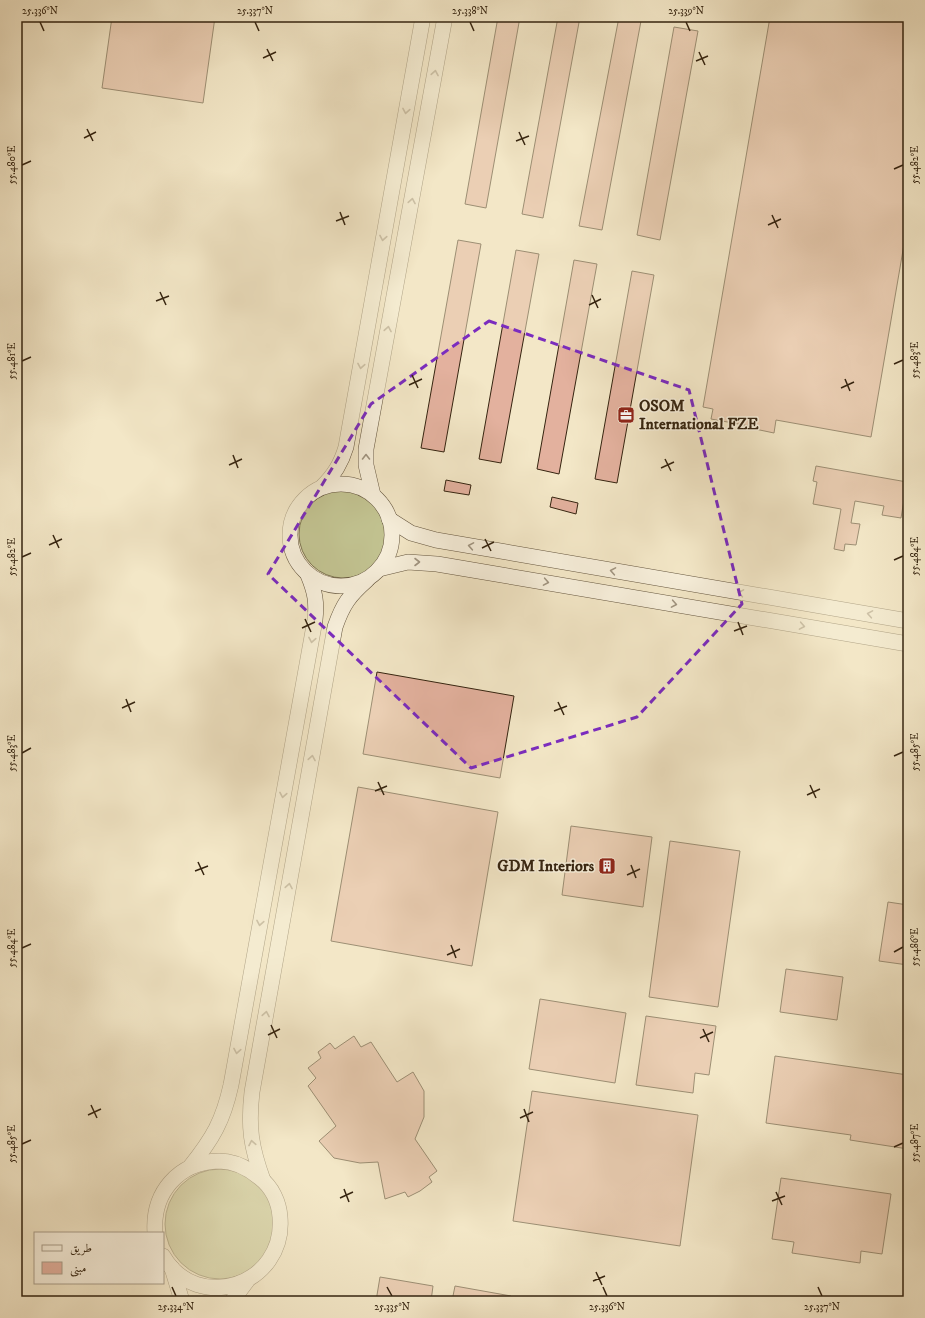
<svg xmlns="http://www.w3.org/2000/svg" width="925" height="1318" font-family="'IM FELL DW Pica',Amiri,serif">
<style>
.green{fill:#c2c391;stroke:#7c7450}
.building{fill:#e3b19e;stroke:#352410}
.lines{fill:none;stroke-linecap:round;stroke-linejoin:round}
.minor-casing{stroke:#64553e;stroke-width:16}
.minor{stroke:#f7efdb;stroke-width:15}
.oneway{stroke:#a09480}
.marked{fill:none;stroke:#7b2cbf;stroke-width:3;stroke-dasharray:8 5;stroke-linejoin:round}
.ticks{fill:none;stroke:#352410;stroke-width:1.5}
.labels{text-anchor:middle;dominant-baseline:central;stroke-width:3;stroke-linejoin:round;paint-order:stroke}
.poi-label{font-size:16px;font-weight:bold;fill:#352410;stroke:#f7efdb;text-anchor:start}
.neatline{fill:none;stroke:#352410;stroke-width:1.5}
.ticks-label{font-size:10px;text-anchor:middle;fill:#352410}
</style>
<rect width="100%" height="100%" fill="#f3e7c7"/>
<filter id="stains"><feTurbulence type="fractalNoise" baseFrequency=".005" numOctaves="4"/><feColorMatrix values="0 0 0 0 .2 0 0 0 0 .09 0 0 0 0 .02 0 0 0 .5 -.17"/></filter>
<radialGradient id="worn" r=".72"><stop offset=".6" stop-color="#630" stop-opacity="0"/><stop offset="1" stop-color="#630" stop-opacity=".3"/></radialGradient>
<!-- green -->
<g class="green">
<circle cx="343" cy="534" r="44"/>
<circle cx="220" cy="1224" r="55"/>
</g>
<!-- building -->
<g class="building">
<path d="M 112,17 L 215,17 L 203,103 L 102,88 Z"/>
<path d="M 498,17 L 520,17 L 486,208 L 465,204 Z"/>
<path d="M 558,17 L 580,17 L 543,218 L 522,214 Z"/>
<path d="M 619,17 L 641,21 L 602,230 L 579,226 Z"/>
<path d="M 770,17 L 908,17 L 908,221 L 871,437 L 776,420 L 774,433 L 755,429 L 755,427 L 711,419 L 713,409 L 703,407 Z"/>
<path d="M 674,27 L 698,31 L 660,240 L 637,235 Z"/>
<path d="M 458,240 L 481,244 L 444,452 L 421,448 Z"/>
<path d="M 516,250 L 539,254 L 501,463 L 479,459 Z"/>
<path d="M 574,260 L 597,264 L 559,474 L 537,469 Z"/>
<path d="M 632,271 L 654,275 L 617,483 L 595,479 Z"/>
<path d="M 816,466 L 907,482 L 901,518 L 882,515 L 884,506 L 855,501 L 851,523 L 860,524 L 856,545 L 845,544 L 844,551 L 834,549 L 841,509 L 813,504 L 817,482 L 813,481 Z"/>
<path d="M 446,480 L 471,485 L 469,495 L 444,491 Z"/>
<path d="M 552,497 L 578,503 L 576,514 L 550,507 Z"/>
<path d="M 377,672 L 514,696 L 500,778 L 363,754 Z"/>
<path d="M 358,787 L 498,812 L 472,966 L 331,941 Z"/>
<path d="M 571,826 L 652,837 L 643,907 L 562,895 Z"/>
<path d="M 670,841 L 740,851 L 718,1007 L 649,997 Z"/>
<path d="M 888,902 L 908,905 L 908,965 L 879,961 Z"/>
<path d="M 786,969 L 843,977 L 837,1020 L 780,1012 Z"/>
<path d="M 540,999 L 626,1013 L 615,1083 L 529,1069 Z"/>
<path d="M 646,1016 L 716,1026 L 709,1075 L 695,1073 L 693,1093 L 636,1085 Z"/>
<path d="M 354,1036 L 361,1047 L 371,1042 L 397,1082 L 413,1072 L 424,1091 L 424,1117 L 415,1139 L 437,1171 L 429,1177 L 432,1182 L 420,1191 L 408,1197 L 405,1192 L 385,1199 L 378,1162 L 360,1163 L 334,1158 L 319,1141 L 336,1126 L 308,1086 L 316,1078 L 308,1068 L 321,1058 L 318,1052 L 330,1043 L 335,1049 Z"/>
<path d="M 775,1056 L 908,1075 L 908,1149 L 850,1140 L 851,1135 L 766,1123 Z"/>
<path d="M 532,1091 L 698,1115 L 680,1246 L 513,1221 Z"/>
<path d="M 781,1178 L 891,1194 L 882,1254 L 861,1251 L 860,1263 L 792,1253 L 794,1242 L 772,1239 Z"/>
<path d="M 380,1277 L 433,1286 L 431,1301 L 376,1301 Z"/>
<path d="M 455,1286 L 511,1296 L 511,1301 L 452,1301 Z"/>
</g>
<g class="lines">
<!-- minor casing -->
<g class="minor-casing">
<g id="minor">
<circle cx="341" cy="535" r="51"/>
<path d="M 322,487 C 334,475 341,464 346,447 L 423,17"/>
<path d="M 373,495 L 366,465 L 366,449 L 445,17"/>
<path d="M 389,519 L 411,533 L 436,540 L 908,621"/>
<path d="M 379,569 L 408,562 L 437,564 L 908,644"/>
<path d="M 190,1167 C 213,1138 223,1121 231,1085 L 315,620 C 317,602 315,592 308,575"/>
<path d="M 263,1180 C 251,1147 248,1127 252,1092 L 335,627 C 343,604 349,596 367,580"/>
<path d="M 155,1233 C 152,1193 178,1162 219,1161 C 234,1161 248,1168 260,1178 C 272,1187 279,1202 280,1217 C 286,1285 197,1315 163,1256"/>
<path d="M 172,1268 L 182,1301"/>
<path d="M 232,1301 L 247,1281"/>
</g>
</g>
<!-- minor -->
<use href="#minor" class="minor"/>
</g>
<!-- one-way arrows -->
<defs><path id="oneway-chevron" d="M-2-3.5L2.5 0L-2 3.5" fill="none" stroke-width="1.6" stroke-linecap="round" stroke-linejoin="round"/></defs>
<g class="oneway">
<use href="#oneway-chevron" transform="translate(435 73) rotate(-80)"/>
<use href="#oneway-chevron" transform="translate(406 111) rotate(100)"/>
<use href="#oneway-chevron" transform="translate(412 201) rotate(-80)"/>
<use href="#oneway-chevron" transform="translate(383 238) rotate(100)"/>
<use href="#oneway-chevron" transform="translate(388 329) rotate(-80)"/>
<use href="#oneway-chevron" transform="translate(361 366) rotate(100)"/>
<use href="#oneway-chevron" transform="translate(366 457) rotate(-90)"/>
<use href="#oneway-chevron" transform="translate(471 546) rotate(-170)"/>
<use href="#oneway-chevron" transform="translate(417 562)"/>
<use href="#oneway-chevron" transform="translate(613 571) rotate(-170)"/>
<use href="#oneway-chevron" transform="translate(546 582) rotate(10)"/>
<use href="#oneway-chevron" transform="translate(741 593) rotate(-170)"/>
<use href="#oneway-chevron" transform="translate(674 604) rotate(10)"/>
<use href="#oneway-chevron" transform="translate(870 614) rotate(-170)"/>
<use href="#oneway-chevron" transform="translate(802 626) rotate(10)"/>
<use href="#oneway-chevron" transform="translate(312 640) rotate(100)"/>
<use href="#oneway-chevron" transform="translate(312 758) rotate(-80)"/>
<use href="#oneway-chevron" transform="translate(283 795) rotate(100)"/>
<use href="#oneway-chevron" transform="translate(289 886) rotate(-80)"/>
<use href="#oneway-chevron" transform="translate(260 923) rotate(100)"/>
<use href="#oneway-chevron" transform="translate(266 1014) rotate(-80)"/>
<use href="#oneway-chevron" transform="translate(237 1051) rotate(100)"/>
<use href="#oneway-chevron" transform="translate(252 1143) rotate(-101)"/>
</g>
<!-- marked area -->
<path d="M0 0H925V1318H0ZM 489,321 L 689,390 L 742,604 L 637,717 L 471,768 L 268,574 L 371,404 Z" fill="#f3e7c7" fill-opacity=".55" fill-rule="evenodd"/>
<path class="marked" d="M 489,321 L 689,390 L 742,604 L 637,717 L 471,768 L 268,574 L 371,404 Z"/>
<!-- ticks -->
<path class="ticks" d="M 40,22 L 44,31M 255,22 L 259,31M 470,22 L 474,31M 686,22 L 690,31M 267,49 L 273,61M 699,52 L 705,65M 263,58 L 276,52M 696,61 L 708,56M 87,129 L 93,141M 519,132 L 525,145M 84,138 L 96,132M 516,141 L 529,136M 22,165 L 31,161M 894,169 L 903,165M 340,212 L 345,225M 772,215 L 778,228M 336,221 L 349,216M 768,225 L 781,219M 160,292 L 166,305M 592,295 L 598,308M 156,301 L 169,296M 589,305 L 601,299M 22,361 L 31,357M 894,364 L 903,360M 412,375 L 418,388M 845,379 L 850,391M 409,385 L 422,379M 841,388 L 854,382M 233,455 L 238,468M 665,459 L 671,471M 229,465 L 242,459M 661,468 L 674,462M 53,535 L 59,548M 485,539 L 491,551M 49,545 L 62,539M 482,548 L 494,542M 22,557 L 31,553M 894,560 L 903,556M 305,619 L 311,632M 738,622 L 743,635M 302,628 L 315,622M 734,631 L 747,626M 126,699 L 131,712M 558,702 L 564,715M 122,708 L 135,702M 554,711 L 567,706M 22,753 L 31,748M 894,756 L 903,752M 378,782 L 384,795M 810,785 L 816,798M 375,791 L 387,786M 807,795 L 820,789M 198,862 L 204,875M 631,865 L 636,878M 195,871 L 208,866M 627,875 L 640,869M 451,945 L 456,958M 22,948 L 31,944M 894,952 L 903,947M 447,955 L 460,949M 271,1025 L 277,1038M 703,1029 L 709,1042M 268,1035 L 280,1029M 700,1038 L 713,1032M 91,1105 L 97,1118M 524,1109 L 529,1122M 88,1115 L 101,1109M 520,1118 L 533,1112M 22,1144 L 31,1140M 894,1147 L 903,1143M 344,1189 L 349,1202M 776,1192 L 782,1205M 340,1198 L 353,1192M 772,1201 L 785,1196M 596,1272 L 602,1285M 593,1281 L 605,1276M 172,1287 L 176,1296M 387,1287 L 392,1296M 603,1287 L 607,1296M 818,1287 L 822,1296"/>
<!-- icons -->
<defs>
<g id="office-square" transform="scale(0.9)"><rect x="-9" y="-9" width="18" height="18" rx="4" fill="#8f2418" stroke="#f7efdb"/><path d="M-6-3h4V-5.5h4V-3h4V5H-6ZM-1-4.5V-3h2v-1.5ZM-6 0V1H6V0Z" fill="#fff"/></g>
<g id="building-square" transform="scale(0.9)"><rect x="-9" y="-9" width="18" height="18" rx="4" fill="#8f2418" stroke="#f7efdb"/><path d="M-4-6H4V6H1V3H-1V6H-4ZM-2.5-4.3h1.7v1.8h-1.7ZM.8-4.3h1.7v1.8H.8ZM-2.5-1h1.7V.8h-1.7ZM.8-1h1.7V.8H.8Z" fill="#fff"/></g>
</defs>
<g fill-rule="evenodd">
<use href="#office-square" x="626" y="415"/>
<use href="#building-square" x="607" y="866"/>
</g>
<g class="labels">
<!-- poi labels -->
<g class="poi-label">
<text x="639" y="406">OSOM<tspan x="639" dy="18">International FZE</tspan></text>
<text x="594" y="866" text-anchor="end">GDM Interiors</text>
</g>
</g>
<!-- margin -->
<rect width="925" height="1318" fill="none" stroke="#f3e7c7" stroke-width="44"/>
<!-- legend -->
<rect x="34" y="1232" width="130" height="52" fill="#f7efdb" stroke="#a99e8a"/>
<rect x="42" y="1245" width="20" height="6" fill="#f7efdb" stroke="#a99e8a"/>
<text x="70" y="1252" font-size="12" fill="#352410">طريق</text>
<rect x="42" y="1262" width="20" height="12" fill="#e3b19e" stroke="#a99e8a"/>
<text x="70" y="1272" font-size="12" fill="#352410">مبنى</text>
<rect x="22" y="22" width="881" height="1274" class="neatline"/>
<g class="ticks-label">
<text x="40" y="14">25.336°N</text>
<text x="255" y="14">25.337°N</text>
<text x="470" y="14">25.338°N</text>
<text x="686" y="14">25.339°N</text>
<text transform="translate(914 165) rotate(-90)" y="4">55.482°E</text>
<text transform="translate(11 165) rotate(-90)" y="4">55.480°E</text>
<text transform="translate(914 360) rotate(-90)" y="4">55.483°E</text>
<text transform="translate(11 361) rotate(-90)" y="4">55.481°E</text>
<text transform="translate(914 556) rotate(-90)" y="4">55.484°E</text>
<text transform="translate(11 557) rotate(-90)" y="4">55.482°E</text>
<text transform="translate(914 752) rotate(-90)" y="4">55.485°E</text>
<text transform="translate(11 753) rotate(-90)" y="4">55.483°E</text>
<text transform="translate(914 947) rotate(-90)" y="4">55.486°E</text>
<text transform="translate(11 948) rotate(-90)" y="4">55.484°E</text>
<text transform="translate(914 1143) rotate(-90)" y="4">55.487°E</text>
<text transform="translate(11 1144) rotate(-90)" y="4">55.485°E</text>
<text x="176" y="1310">25.334°N</text>
<text x="392" y="1310">25.335°N</text>
<text x="607" y="1310">25.336°N</text>
<text x="822" y="1310">25.337°N</text>
</g>
<rect width="100%" height="100%" filter="url(#stains)"/>
<rect width="100%" height="100%" fill="url(#worn)"/>
</svg>
